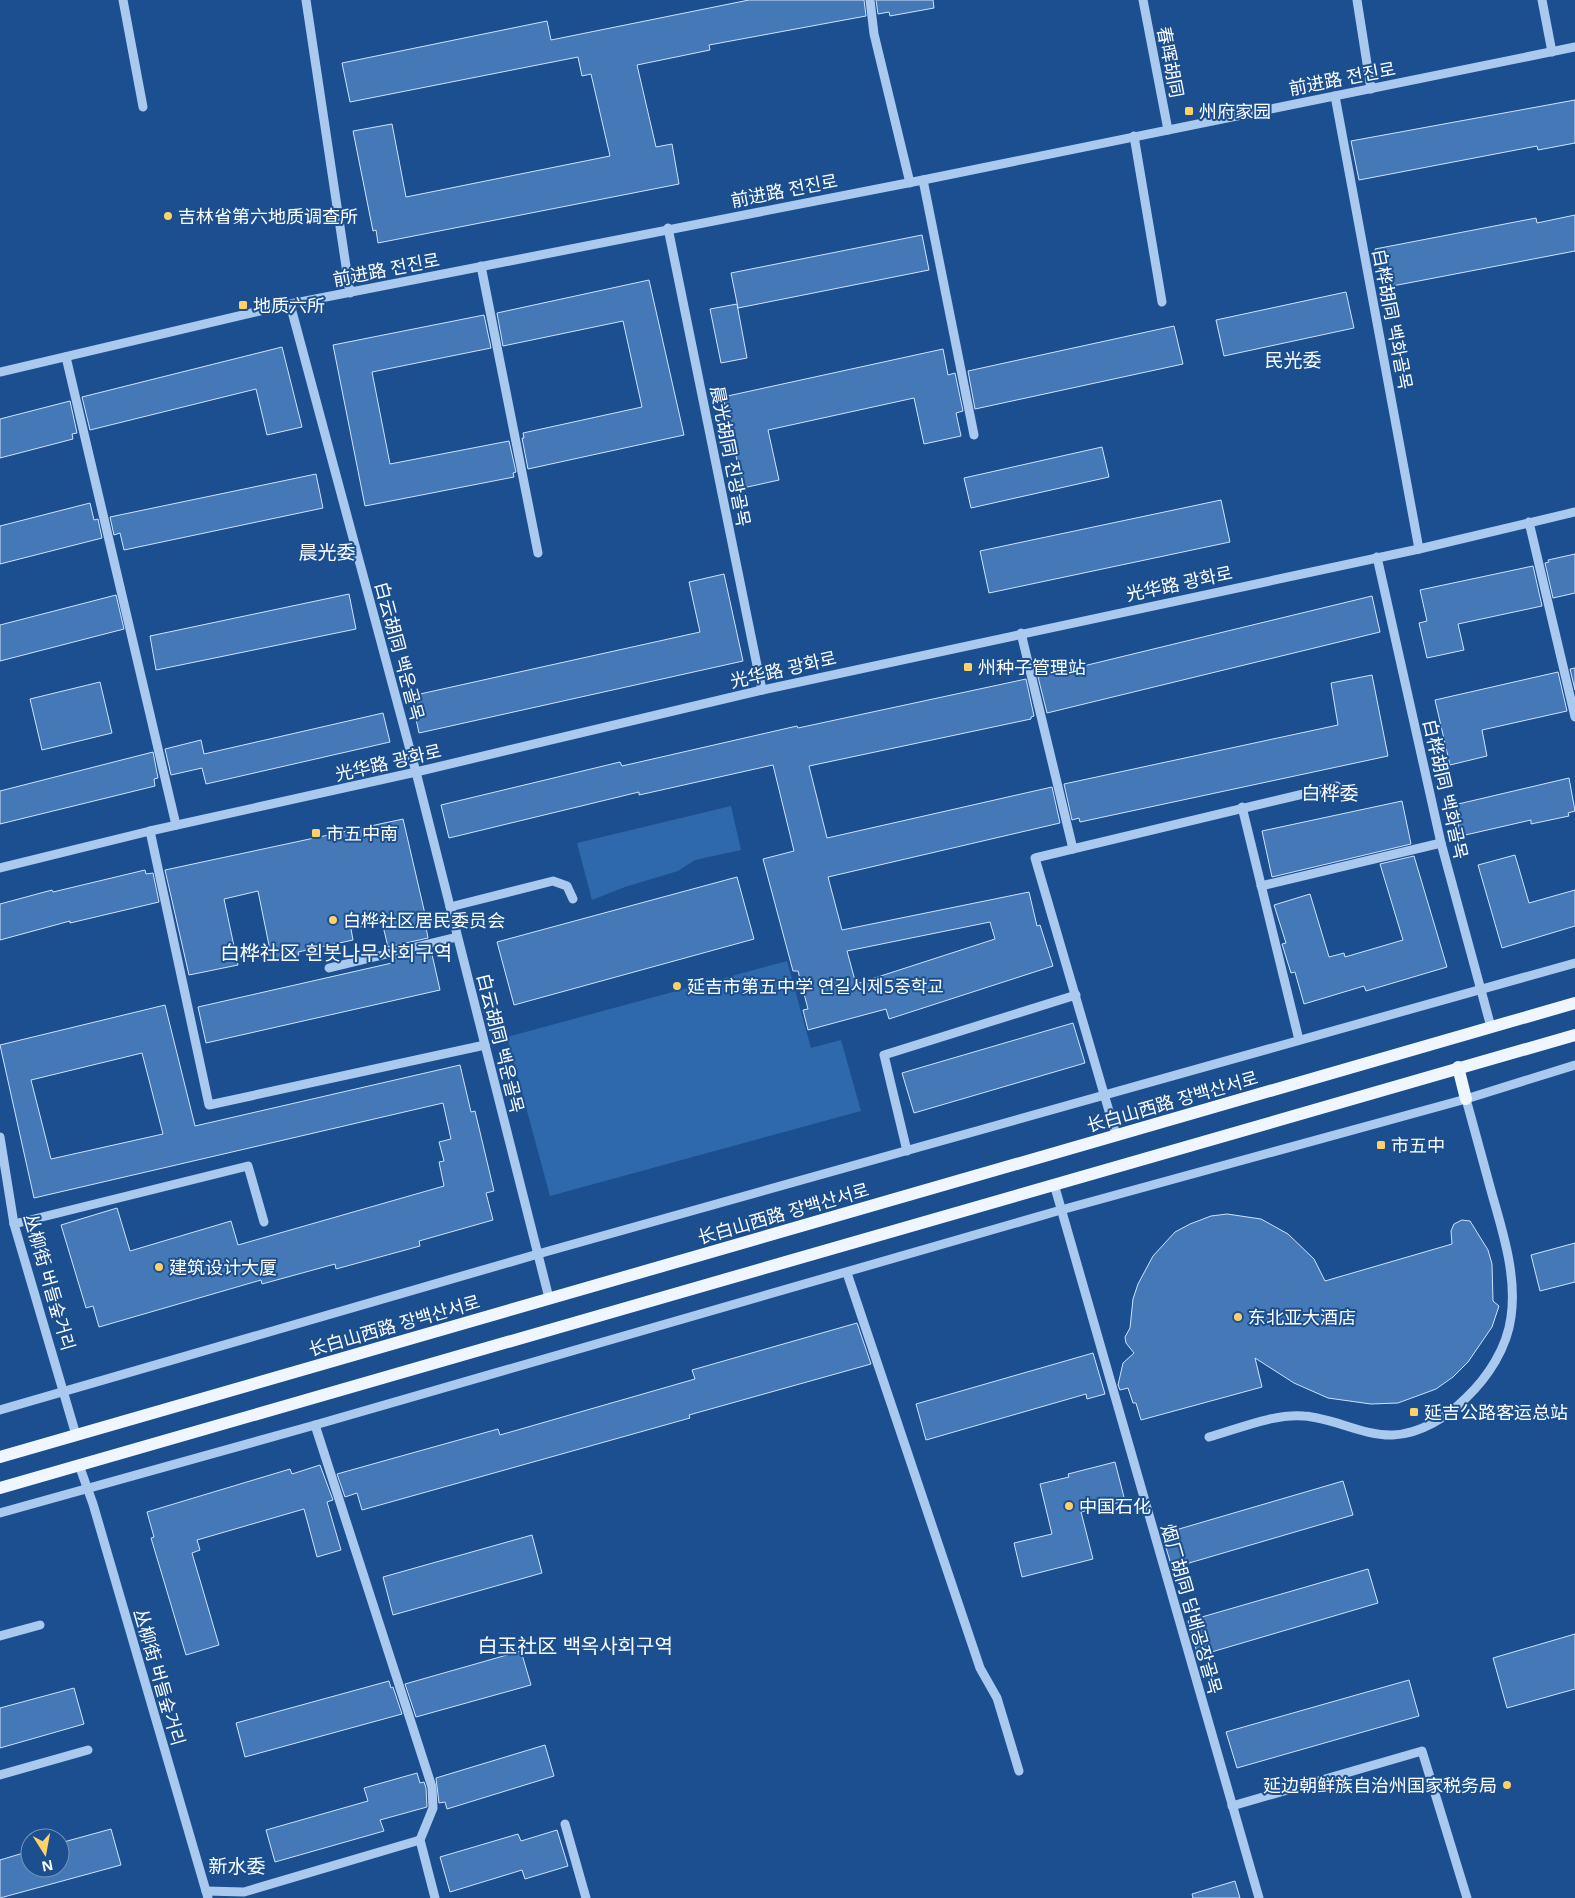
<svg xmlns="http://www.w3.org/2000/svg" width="1575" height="1898" font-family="'Noto Sans','Noto Sans SC','Noto Sans KR',sans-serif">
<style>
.green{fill:#2e69ad}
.building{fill:#4478b7;stroke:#cfe3fa;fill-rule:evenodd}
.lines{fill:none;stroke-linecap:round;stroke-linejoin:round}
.minor{stroke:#a9c9ee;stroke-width:9}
.major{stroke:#f0f6ff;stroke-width:12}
.poi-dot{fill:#ffd166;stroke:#1b4f8f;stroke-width:2}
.labels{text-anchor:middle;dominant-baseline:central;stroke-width:4;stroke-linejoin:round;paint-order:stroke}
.street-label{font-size:18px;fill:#fff;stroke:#1b4f8f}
.poi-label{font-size:18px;fill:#fff;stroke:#1b4f8f;text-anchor:start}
.neighbourhood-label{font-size:19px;fill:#fff;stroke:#1b4f8f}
.quarter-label{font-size:20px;fill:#fff;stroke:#1b4f8f}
</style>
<rect width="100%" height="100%" fill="#1b4f8f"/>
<!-- green -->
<g class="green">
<path d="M 731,806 L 741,850 L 695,860 L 678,871 L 625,887 L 592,900 L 577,843 Z"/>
<path d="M 787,961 L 811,1048 L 841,1040 L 861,1111 L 550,1196 L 507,1037 Z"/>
</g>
<!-- building -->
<g class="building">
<path d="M 749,0 L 864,0 L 866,16 L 709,45 L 710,50 L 637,65 L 656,147 L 672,144 L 679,184 L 378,243 L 376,230 L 373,231 L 353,131 L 392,124 L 406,197 L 610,156 L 591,74 L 582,76 L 578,57 L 350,102 L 342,63 L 547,21 L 551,40 Z"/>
<path d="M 876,0 L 933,0 L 934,8 L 890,16 L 889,12 L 878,14 Z"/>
<path d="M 1575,100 L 1575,143 L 1538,150 L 1537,146 L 1359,180 L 1351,141 Z"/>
<path d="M 1575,215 L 1575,251 L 1382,288 L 1375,249 L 1536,218 L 1537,223 Z"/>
<path d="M 922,235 L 929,270 L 738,308 L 731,273 Z"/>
<path d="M 649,280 L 684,435 L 528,469 L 522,438 L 524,438 L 523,433 L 642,407 L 623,321 L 503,346 L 497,313 Z"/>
<path d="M 1346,292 L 1354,328 L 1224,356 L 1216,320 Z"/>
<path d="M 737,304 L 747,358 L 721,363 L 710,309 Z"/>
<path d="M 484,315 L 491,348 L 372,372 L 390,464 L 509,441 L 516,472 L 513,473 L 514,477 L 365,506 L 333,345 Z"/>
<path d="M 1174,326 L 1183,364 L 975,409 L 968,371 Z"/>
<path d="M 282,347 L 302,427 L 267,435 L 256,389 L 90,430 L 82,397 Z"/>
<path d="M 943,349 L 948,375 L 955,373 L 963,411 L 956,413 L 961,436 L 924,444 L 914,398 L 768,430 L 779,480 L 743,488 L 723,397 Z"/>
<path d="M 70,401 L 77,433 L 72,434 L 73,439 L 0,458 L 0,419 Z"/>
<path d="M 1102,447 L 1109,477 L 971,508 L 964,478 Z"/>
<path d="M 316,474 L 323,508 L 124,550 L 120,533 L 114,535 L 110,517 Z"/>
<path d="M 1221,500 L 1230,542 L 989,593 L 980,551 Z"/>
<path d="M 90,503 L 94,520 L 98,519 L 102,538 L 0,564 L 0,526 Z"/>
<path d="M 1575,554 L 1575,593 L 1553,598 L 1545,563 L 1549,562 L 1548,560 Z"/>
<path d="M 1533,566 L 1542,606 L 1458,624 L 1464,650 L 1427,658 L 1419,623 L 1427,621 L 1420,590 Z"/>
<path d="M 724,574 L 743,661 L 419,733 L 411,696 L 700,632 L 689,582 Z"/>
<path d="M 349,594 L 356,629 L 156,670 L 150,636 Z"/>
<path d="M 116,595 L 124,629 L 0,661 L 0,625 Z"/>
<path d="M 1372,596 L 1380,632 L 1047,713 L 1038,677 Z"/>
<path d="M 1575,668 L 1575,690 L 1570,669 Z"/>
<path d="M 1558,672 L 1567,711 L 1482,730 L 1487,756 L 1450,765 L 1435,700 Z"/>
<path d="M 1372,675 L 1388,756 L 1080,822 L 1079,818 L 1072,820 L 1064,784 L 1338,725 L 1331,683 Z"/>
<path d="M 1026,679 L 1034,716 L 1031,717 L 1031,719 L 809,766 L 827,838 L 1052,787 L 1060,823 L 828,877 L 842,930 L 1029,892 L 1037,926 L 1040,925 L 1053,966 L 889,1019 L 886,1009 L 808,1030 L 803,1010 L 808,1009 L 798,971 L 793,971 L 763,859 L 794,851 L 773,765 L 639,795 L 639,792 L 449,838 L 441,805 L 620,762 L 622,766 L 797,726 L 798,728 ZM 990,922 L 995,939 L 856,984 L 847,951 Z"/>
<path d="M 100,682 L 112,733 L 42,750 L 30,699 Z"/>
<path d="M 383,713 L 390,742 L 206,784 L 202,768 L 171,775 L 165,749 L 201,740 L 204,754 Z"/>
<path d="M 153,752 L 158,778 L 154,779 L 155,786 L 0,824 L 0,791 Z"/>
<path d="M 1569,778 L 1575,811 L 1568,813 L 1569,816 L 1531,824 L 1531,820 L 1461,836 L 1454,805 Z"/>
<path d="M 1402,801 L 1411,844 L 1272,877 L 1262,831 Z"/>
<path d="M 403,819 L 428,927 L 426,927 L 428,938 L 388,947 L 382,922 L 351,929 L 353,940 L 298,952 L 299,955 L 272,960 L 258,891 L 224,899 L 238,965 L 189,975 L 165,870 Z"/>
<path d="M 1515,855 L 1529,903 L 1575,890 L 1575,926 L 1502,948 L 1478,865 Z"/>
<path d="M 1414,856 L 1447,967 L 1366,991 L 1364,986 L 1304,1004 L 1295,972 L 1291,973 L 1282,944 L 1286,943 L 1274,905 L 1310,894 L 1329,957 L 1344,953 L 1345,957 L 1403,940 L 1380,864 Z"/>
<path d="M 145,870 L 146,874 L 153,873 L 159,902 L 70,923 L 70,921 L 0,940 L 0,904 L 52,890 L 53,892 Z"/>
<path d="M 737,877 L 754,939 L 514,1005 L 497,942 Z"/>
<path d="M 431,950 L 440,990 L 206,1043 L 198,1007 L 392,963 L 391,959 Z"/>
<path d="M 165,1005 L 195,1126 L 460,1065 L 471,1112 L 475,1111 L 494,1191 L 486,1193 L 493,1220 L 419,1241 L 420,1246 L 336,1269 L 335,1264 L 262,1284 L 261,1280 L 99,1327 L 93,1306 L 86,1308 L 61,1225 L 117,1208 L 130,1251 L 231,1221 L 238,1245 L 444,1186 L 439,1162 L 444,1161 L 439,1142 L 451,1139 L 443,1103 L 34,1198 L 0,1045 ZM 142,1053 L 163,1134 L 51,1159 L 31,1080 Z"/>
<path d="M 1073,1023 L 1085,1063 L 914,1113 L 902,1073 Z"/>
<path d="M 1227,1214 L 1261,1219 L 1288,1234 L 1314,1259 L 1325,1281 L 1452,1244 L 1451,1231 L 1454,1224 L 1462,1220 L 1470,1221 L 1488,1250 L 1492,1264 L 1493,1301 L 1499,1306 L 1492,1327 L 1468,1362 L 1453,1377 L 1436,1389 L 1398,1403 L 1371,1404 L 1328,1398 L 1294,1383 L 1255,1358 L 1262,1387 L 1141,1420 L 1136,1403 L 1133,1403 L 1128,1388 L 1120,1390 L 1118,1385 L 1123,1363 L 1134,1353 L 1126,1343 L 1125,1337 L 1130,1328 L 1133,1299 L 1138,1284 L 1153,1256 L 1175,1232 L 1190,1224 L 1211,1216 Z"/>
<path d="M 1575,1243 L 1575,1282 L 1540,1291 L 1531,1255 Z"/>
<path d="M 857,1323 L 871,1364 L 689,1415 L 690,1418 L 362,1510 L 357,1493 L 345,1497 L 337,1474 L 498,1429 L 500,1435 L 695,1379 L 692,1370 Z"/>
<path d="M 1093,1353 L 1105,1394 L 1087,1399 L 1086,1394 L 926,1440 L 916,1404 Z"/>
<path d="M 1115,1462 L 1125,1501 L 1081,1512 L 1093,1559 L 1022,1577 L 1014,1543 L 1052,1534 L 1040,1484 L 1069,1477 L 1068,1474 Z"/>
<path d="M 320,1465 L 333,1500 L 327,1502 L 341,1550 L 317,1557 L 304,1509 L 197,1540 L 200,1550 L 192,1553 L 219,1645 L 186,1655 L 151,1538 L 154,1537 L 147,1512 L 290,1469 L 292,1474 Z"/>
<path d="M 1343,1481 L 1353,1515 L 1172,1568 L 1162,1534 Z"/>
<path d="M 532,1535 L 542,1573 L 393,1615 L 383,1577 Z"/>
<path d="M 1368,1569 L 1378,1603 L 1198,1656 L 1188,1621 Z"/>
<path d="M 1575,1634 L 1575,1689 L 1507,1708 L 1493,1658 Z"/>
<path d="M 521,1651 L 531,1685 L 416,1717 L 405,1684 Z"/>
<path d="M 1409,1680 L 1419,1716 L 1237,1768 L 1226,1732 Z"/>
<path d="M 389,1681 L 391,1688 L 393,1687 L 402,1714 L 245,1757 L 236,1723 Z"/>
<path d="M 74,1688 L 84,1724 L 0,1748 L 0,1708 Z"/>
<path d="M 545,1745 L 554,1776 L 447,1809 L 445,1802 L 439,1803 L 436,1778 Z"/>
<path d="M 417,1773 L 420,1783 L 424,1782 L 426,1788 L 427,1807 L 380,1820 L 384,1831 L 275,1862 L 266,1830 L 368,1801 L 364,1788 Z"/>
<path d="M 111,1829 L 121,1865 L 0,1898 L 0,1860 L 30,1851 L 30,1868 L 60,1868 L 60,1843 Z"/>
<path d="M 557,1830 L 568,1866 L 525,1879 L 522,1870 L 450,1892 L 440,1857 L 518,1834 L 521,1841 Z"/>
<path d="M 1235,1881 L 1240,1898 L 1193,1898 L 1192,1894 Z"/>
</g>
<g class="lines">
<!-- minor -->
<g class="minor">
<path d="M 123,0 L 143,107"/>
<path d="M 306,0 L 350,293"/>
<path d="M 870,0 L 874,34 L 910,183"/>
<path d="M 1143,0 L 1168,130"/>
<path d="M 1357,0 L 1371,89"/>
<path d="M 1542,0 L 1552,52"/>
<path d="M 1335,96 L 1419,549"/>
<path d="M 1134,136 L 1162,302"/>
<path d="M 923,180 L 974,435"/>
<path d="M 668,228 L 762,690"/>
<path d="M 481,266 L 538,553"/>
<path d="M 290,304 L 416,772 L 549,1298"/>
<path d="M 66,357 L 176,825"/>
<path d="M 0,372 L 290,304 L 923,180 L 1575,47"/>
<path d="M 1529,522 L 1575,717"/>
<path d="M 1377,557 L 1441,843 L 1491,1027"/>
<path d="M 1021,633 L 1073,849"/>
<path d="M 1242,807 L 1299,1040"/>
<path d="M 150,831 L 209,1105 L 485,1045"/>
<path d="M 0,868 L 150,831 L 416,772 L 762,690 L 1419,549 L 1575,512"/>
<path d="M 1261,886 L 1441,843"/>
<path d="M 450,907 L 553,881 L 567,886 L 573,899"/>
<path d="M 329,968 L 457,937"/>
<path d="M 1116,1135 L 1035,858 L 1337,786"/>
<path d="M 0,1137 L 14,1224 L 76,1435"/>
<path d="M 907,1151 L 884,1055 L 1076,995"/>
<path d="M 1054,1184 L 1259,1898"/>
<path d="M 14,1224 L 248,1166 L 264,1222"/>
<path d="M 847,1273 L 980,1668 L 997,1698 L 1019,1771"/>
<path d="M 0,1410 L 538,1254 L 1575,963"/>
<path d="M 315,1425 L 432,1787 L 433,1808 L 420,1840 L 435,1898"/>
<path d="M 1209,1437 C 1237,1429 1276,1413 1304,1416 C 1334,1418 1363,1436 1393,1435 C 1420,1434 1447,1417 1466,1398 C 1488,1377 1507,1348 1511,1317 C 1517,1276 1503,1233 1492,1194 C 1483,1162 1475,1131 1466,1099"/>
<path d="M 79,1465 L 93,1504 L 208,1898"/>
<path d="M 0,1513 L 315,1425 L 1061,1210 L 1466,1099 L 1575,1065"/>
<path d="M 0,1636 L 40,1625"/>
<path d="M 0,1775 L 88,1750"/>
<path d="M 1232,1806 L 1422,1751 L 1467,1898"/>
<path d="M 565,1824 L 586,1898"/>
<path d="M 206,1891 L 244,1892 L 420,1840"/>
</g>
<!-- major -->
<g class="major">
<path d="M 1458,1067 L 1466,1099"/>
<path d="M 0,1457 L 1575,1003"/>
<path d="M 0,1488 L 1575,1035"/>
</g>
</g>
<!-- markers -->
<g class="poi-dot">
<rect x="1184" y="106" width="10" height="10" rx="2.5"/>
<circle cx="168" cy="216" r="5"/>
<rect x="238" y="300" width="10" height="10" rx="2.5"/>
<rect x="963" y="662" width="10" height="10" rx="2.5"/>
<rect x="311" y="828" width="10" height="10" rx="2.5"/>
<circle cx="333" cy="920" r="5"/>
<circle cx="677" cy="986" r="5"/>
<rect x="1376" y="1140" width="10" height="10" rx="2.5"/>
<circle cx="159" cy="1267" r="5"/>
<circle cx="1238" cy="1317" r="5"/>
<rect x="1409" y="1407" width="10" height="10" rx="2.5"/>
<circle cx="1069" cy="1506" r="5"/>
<circle cx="1507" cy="1785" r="5"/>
</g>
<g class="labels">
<!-- street labels -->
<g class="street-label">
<text transform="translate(1171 62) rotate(79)">春晖胡同</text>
<text transform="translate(1342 78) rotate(-11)">前进路 전진로</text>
<text transform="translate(784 190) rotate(-11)">前进路 전진로</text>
<text transform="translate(386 269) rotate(-11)">前进路 전진로</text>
<text transform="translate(1393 319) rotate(79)">白桦胡同 백화골목</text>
<text transform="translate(731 456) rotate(79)">晨光胡同 진광골목</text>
<text transform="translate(1179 583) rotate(-12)">光华路 광화로</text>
<text transform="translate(400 651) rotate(75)">白云胡同 백운골목</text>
<text transform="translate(783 669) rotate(-13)">光华路 광화로</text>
<text transform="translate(388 762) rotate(-13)">光华路 광화로</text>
<text transform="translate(1446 789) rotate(77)">白桦胡同 백화골목</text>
<text transform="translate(501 1043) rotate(76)">白云胡同 백운골목</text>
<text transform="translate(1172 1101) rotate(-16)">长白山西路 장백산서로</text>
<text transform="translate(783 1213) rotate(-16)">长白山西路 장백산서로</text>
<text transform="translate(50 1282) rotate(74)">丛柳街 버들숲거리</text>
<text transform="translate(394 1325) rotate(-16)">长白山西路 장백산서로</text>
<text transform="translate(1192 1609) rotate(74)">烟厂胡同 담배공장골목</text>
<text transform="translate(160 1677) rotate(74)">丛柳街 버들숲거리</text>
</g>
<!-- poi labels -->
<g class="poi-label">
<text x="1199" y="111">州府家园</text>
<text x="178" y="216">吉林省第六地质调查所</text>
<text x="253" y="305">地质六所</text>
<text x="978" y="667">州种子管理站</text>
<text x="326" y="833">市五中南</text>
<text x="343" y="920">白桦社区居民委员会</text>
<text x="687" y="986">延吉市第五中学 연길시제5중학교</text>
<text x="1391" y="1145">市五中</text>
<text x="169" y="1267">建筑设计大厦</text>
<text x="1248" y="1317">东北亚大酒店</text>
<text x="1424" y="1412">延吉公路客运总站</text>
<text x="1079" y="1506">中国石化</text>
<text x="1497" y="1785" text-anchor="end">延边朝鲜族自治州国家税务局</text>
</g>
<!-- neighbourhood labels -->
<g class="neighbourhood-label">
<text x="1293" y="360">民光委</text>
<text x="327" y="552">晨光委</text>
<text x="1330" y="793">白桦委</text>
<text x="237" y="1866">新水委</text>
</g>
<!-- quarter labels -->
<g class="quarter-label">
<text x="336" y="952">白桦社区 흰봇나무사회구역</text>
<text x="575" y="1645">白玉社区 백옥사회구역</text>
</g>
</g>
<!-- north arrow -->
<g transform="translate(45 1853) rotate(169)"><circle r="24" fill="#1b4f8f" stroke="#7695bc"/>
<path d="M0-4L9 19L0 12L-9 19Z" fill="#ffd166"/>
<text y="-8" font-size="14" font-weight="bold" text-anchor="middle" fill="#ffffff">N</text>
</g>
</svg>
